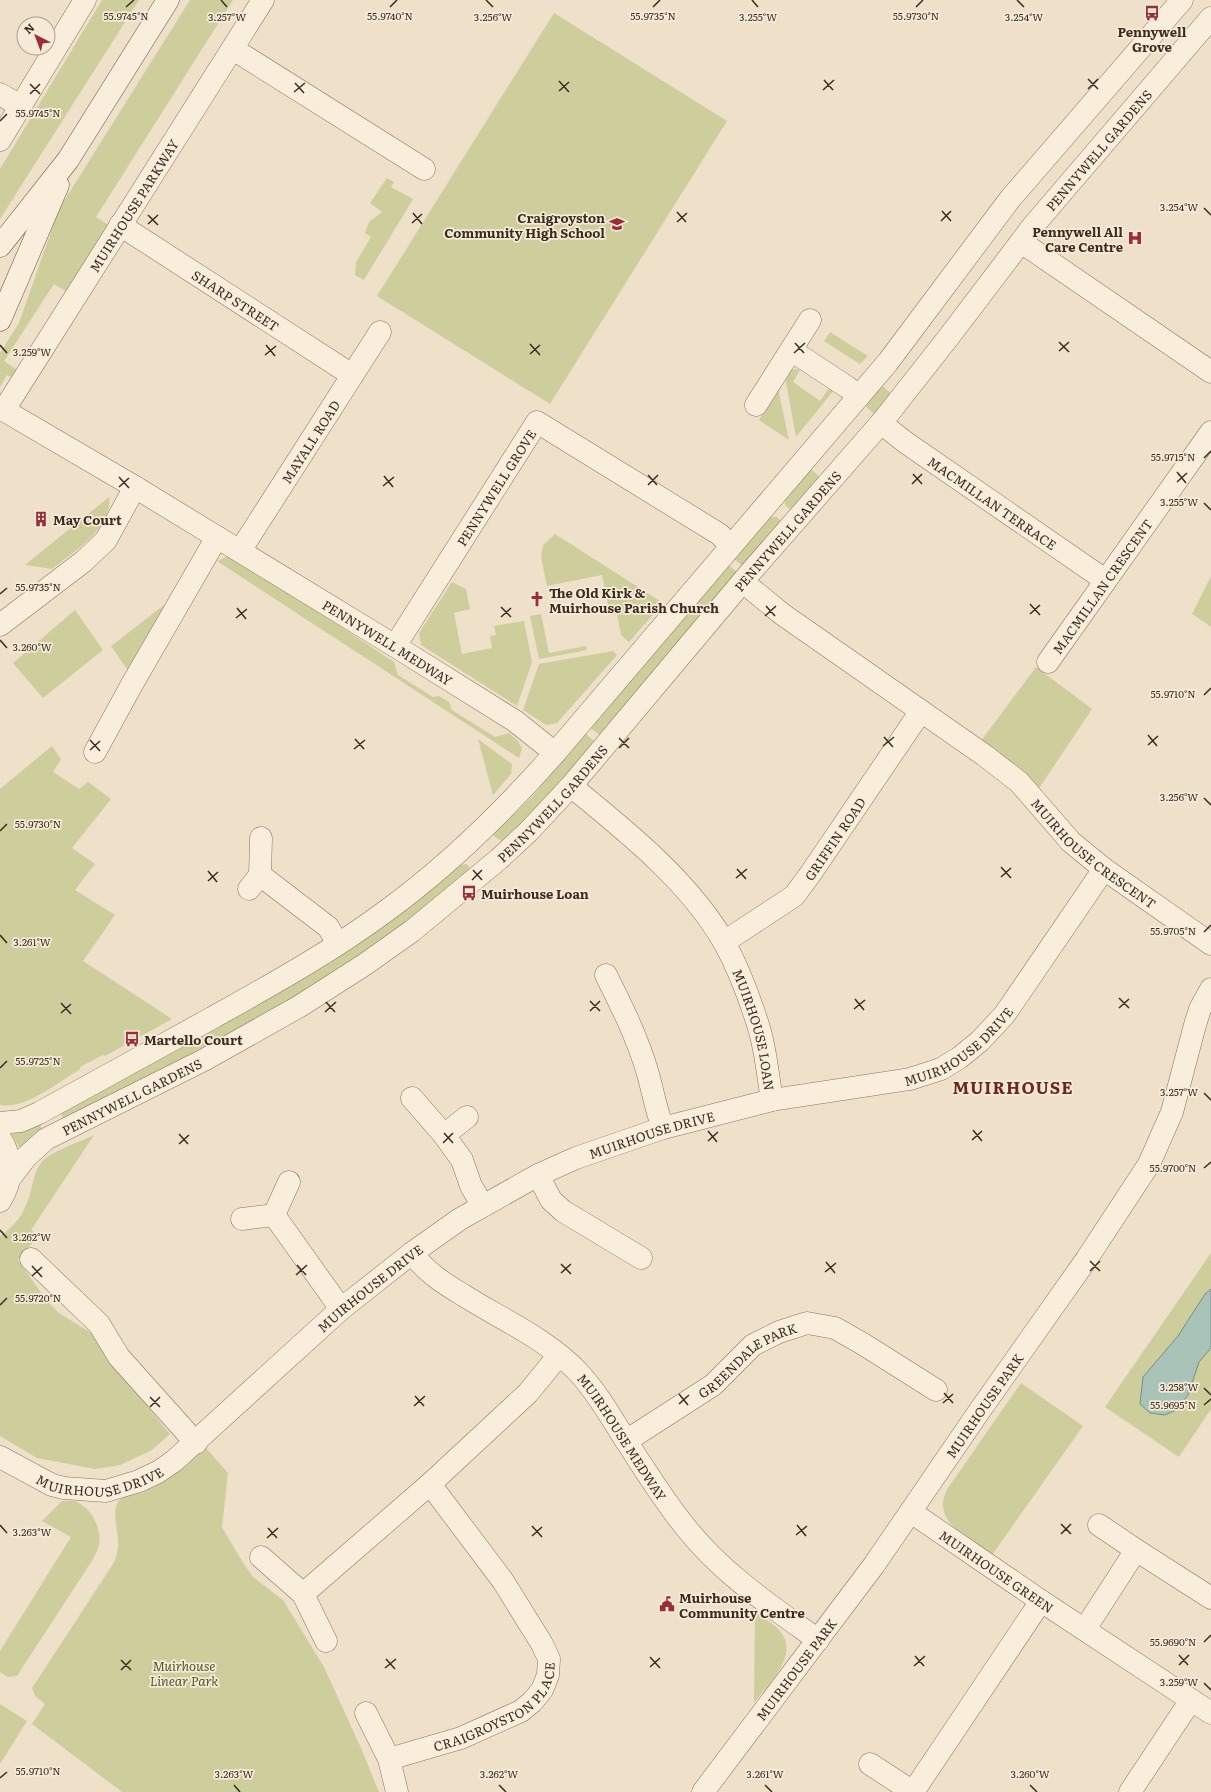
<svg xmlns="http://www.w3.org/2000/svg" width="1211" height="1792" font-family="Literata,serif">
<style>
.green{fill:#cdce9c}
.water{fill:#a9c3b9;stroke:#709287}
.lines{fill:none;stroke-linecap:round;stroke-linejoin:round}
.street-casing{stroke:#8c725d;stroke-width:23}
.secondary-casing{stroke:#6e5340;stroke-width:23}
.street{stroke:#f9eedc;stroke-width:22}
.secondary{stroke:#f9eedc;stroke-width:22}
.ticks{fill:none;stroke:#3c2c20;stroke-width:1.5}
.labels{text-anchor:middle;dominant-baseline:central;stroke-width:3.5;stroke-linejoin:round;paint-order:stroke}
.poi-label{font-size:13px;font-weight:bold;fill:#3c2c20;stroke:#f6ebd8;text-anchor:start}
.street-label{font-size:13px;fill:#3c2c20;stroke:#f6ebd8}
.park-label{font-size:13px;font-style:italic;fill:#515927;stroke:#f6ebd8}
.district-label{font-size:17px;font-weight:bold;letter-spacing:1px;fill:#6a281f;stroke:#f6ebd8}
.ticks-label{font-size:10px;text-anchor:middle;fill:#3c2c20;stroke:#f6ebd8;stroke-width:3.5;stroke-linejoin:round;paint-order:stroke}
</style>
<rect width="100%" height="100%" fill="#efe0c9"/>
<!-- green -->
<g class="green">
<path d="M 102,0 L 139,0 L 0,219 L 0,169 Z"/>
<path d="M 190,0 L 233,0 L 96,217 L 110,226 L 67,292 L 54,284 L 4,361 L 17,370 L 12,378 L 7,375 L 0,387 L 0,353 L 19,323 L 59,209 Z"/>
<path d="M 554,13 L 727,121 L 550,404 L 377,296 Z"/>
<path d="M 387,178 L 394,182 L 391,187 L 413,199 L 364,280 L 355,275 L 356,262 L 371,237 L 365,233 L 369,222 L 382,212 L 370,203 Z"/>
<path d="M 830,332 L 868,356 L 860,364 L 824,341 Z"/>
<path d="M 796,369 L 800,370 L 793,382 L 820,401 L 829,388 L 834,390 L 796,437 L 785,377 L 789,371 Z"/>
<path d="M 880,384 L 893,395 L 876,416 L 863,404 Z"/>
<path d="M 778,388 L 789,440 L 759,420 Z"/>
<path d="M 811,469 L 821,478 L 793,509 L 788,508 L 785,504 L 785,499 Z"/>
<path d="M 109,497 C 114,527 72,553 52,569 L 25,565 Z"/>
<path d="M 771,517 L 777,517 L 781,521 L 745,568 L 734,559 Z"/>
<path d="M 555,534 L 663,603 L 629,642 L 621,635 L 617,614 L 610,615 L 602,575 L 547,586 L 541,557 L 543,545 Z"/>
<path d="M 228,556 L 236,557 L 394,662 L 398,675 L 433,697 L 439,696 L 449,702 L 452,710 L 495,737 L 509,733 L 518,741 L 522,748 L 519,758 L 217,561 Z"/>
<path d="M 728,565 L 740,574 L 603,737 L 589,727 Z"/>
<path d="M 1211,576 L 1211,627 L 1192,614 Z"/>
<path d="M 452,582 L 466,589 L 470,609 L 454,613 L 462,654 L 492,648 L 490,636 L 496,635 L 494,626 L 524,621 L 532,662 L 517,706 L 421,645 L 419,633 Z"/>
<path d="M 168,602 L 133,665 L 127,669 L 111,646 Z"/>
<path d="M 75,610 L 103,650 L 43,698 L 13,663 Z"/>
<path d="M 541,614 L 549,653 L 586,646 L 587,650 L 539,659 L 530,616 Z"/>
<path d="M 613,651 L 617,655 L 557,723 L 546,725 L 523,710 L 539,664 Z"/>
<path d="M 1036,667 L 1092,709 L 1037,791 L 978,745 Z"/>
<path d="M 585,733 L 597,744 L 550,796 L 501,841 L 494,836 L 494,834 L 532,797 Z"/>
<path d="M 478,739 L 512,764 L 511,774 L 493,795 Z"/>
<path d="M 52,746 L 61,759 L 53,772 L 79,789 L 88,782 L 111,799 L 72,848 L 95,864 L 75,890 L 115,915 L 83,961 L 172,1019 L 105,1056 L 103,1055 L 80,1067 L 80,1069 C 59,1082 25,1110 0,1105 L 0,789 Z"/>
<path d="M 466,864 L 469,867 L 470,869 L 417,914 L 346,965 L 295,997 L 182,1059 L 64,1119 L 59,1112 L 282,991 L 329,964 L 377,931 L 416,901 L 460,865 Z"/>
<path d="M 39,1123 L 43,1130 L 22,1147 L 19,1147 L 12,1135 L 13,1133 Z"/>
<path d="M 94,1135 L 31,1230 L 38,1236 L 18,1260 L 47,1301 L 59,1313 L 93,1334 L 106,1356 L 170,1434 L 152,1450 L 120,1465 L 95,1469 L 37,1458 L 0,1436 L 0,1236 C 15,1226 24,1214 29,1197 C 34,1183 34,1167 46,1158 C 56,1150 82,1141 94,1135 Z"/>
<path d="M 1211,1253 L 1211,1409 L 1179,1457 L 1105,1407 Z"/>
<path d="M 1021,1383 L 1083,1426 L 992,1555 C 976,1544 941,1526 943,1503 C 943,1498 946,1492 948,1488 Z"/>
<path d="M 204,1446 L 228,1473 L 222,1527 L 240,1558 L 253,1577 L 283,1600 L 324,1667 L 361,1748 L 379,1792 L 122,1792 L 32,1724 L 45,1704 L 35,1696 L 32,1688 L 115,1561 C 116,1556 118,1551 118,1546 C 119,1533 112,1516 117,1504 C 122,1493 135,1495 144,1492 C 169,1480 184,1465 204,1446 Z"/>
<path d="M 62,1501 C 67,1501 73,1500 77,1502 C 92,1509 102,1529 99,1545 C 98,1550 95,1555 93,1559 L 17,1676 L 8,1677 L 0,1672 L 0,1651 L 71,1537 L 42,1521 Z"/>
<path d="M 755,1611 C 762,1617 770,1622 777,1628 C 803,1652 769,1683 754,1703 Z"/>
<path d="M 0,1704 L 27,1721 L 0,1764 Z"/>
</g>
<!-- water -->
<path class="water" d="M 1211,1289 L 1211,1348 L 1199,1362 L 1188,1395 L 1176,1410 L 1165,1415 L 1150,1413 L 1140,1404 L 1143,1377 L 1178,1336 L 1205,1294 Z"/>
<g class="lines">
<!-- street casing -->
<g class="street-casing">
<g id="street">
<path d="M 233,49 L 424,169"/>
<path d="M 0,94 L 20,106"/>
<path d="M 0,140 L 85,0"/>
<path id="s1" d="M 120,225 L 352,375"/>
<path d="M 1021,242 L 1211,372"/>
<path d="M 791,350 L 847,387 L 859,396"/>
<path d="M 756,405 L 810,320"/>
<path id="s2" d="M 0,408 L 135,487 L 395,646 L 515,721 L 555,753"/>
<path id="s3" d="M 4,410 L 263,0"/>
<path id="s4" d="M 881,423 L 905,442 L 1105,580"/>
<path id="s5" d="M 240,551 L 380,332"/>
<path id="s6" d="M 743,582 L 782,614 L 984,755 L 1019,782 L 1071,842 L 1104,869 L 1211,944"/>
<path d="M 0,625 L 84,561 L 106,540 L 135,487"/>
<path id="s7" d="M 395,646 L 537,422 L 719,534 L 731,545"/>
<path id="s8" d="M 1048,662 L 1211,432"/>
<path d="M 95,752 L 131,686 L 217,537"/>
<path id="s9" d="M 571,786 C 626,831 688,880 724,942 C 739,969 750,999 759,1028 C 766,1051 768,1077 772,1100"/>
<path d="M 261,838 L 260,875 L 328,927 L 338,944"/>
<path d="M 249,889 L 260,875"/>
<path id="s10" d="M 724,942 L 794,896 L 811,873 L 921,711"/>
<path d="M 606,975 C 622,1007 638,1039 648,1074 C 653,1092 656,1110 663,1128"/>
<path d="M 412,1098 L 444,1135 L 462,1160 L 471,1186 L 483,1206"/>
<path d="M 0,1123 L 21,1121 L 39,1113 C 97,1081 154,1050 212,1018 C 271,985 331,952 386,911 C 449,865 504,811 555,753 L 888,362 L 1010,199 L 1182,0"/>
<path d="M 444,1135 L 467,1117"/>
<path d="M 0,1138 C 13,1158 13,1181 0,1201"/>
<path d="M 538,1175 L 551,1200 L 563,1211 L 641,1258"/>
<path id="s11" d="M 10,1178 L 26,1157 L 46,1139 L 204,1060 L 300,1006 L 364,965 L 412,931 L 499,859 L 529,831 L 571,786 L 749,574 L 881,423 L 948,338 L 1033,226 L 1211,18"/>
<path d="M 274,1215 L 341,1309"/>
<path d="M 242,1219 L 274,1215 L 289,1182"/>
<path id="s12" d="M 412,1253 C 426,1272 443,1283 463,1295 C 501,1319 547,1339 578,1372 C 597,1392 610,1416 625,1439 C 644,1469 664,1501 687,1529 C 723,1574 771,1606 818,1640"/>
<path d="M 31,1259 L 99,1324 L 119,1357 L 196,1443"/>
<path id="s13" d="M 626,1441 L 713,1385 L 753,1345 L 779,1332 L 807,1323 L 835,1328 L 863,1344 L 936,1390"/>
<path id="s14" d="M 0,1457 L 52,1485 L 64,1488 L 106,1491 L 139,1481 L 158,1472 L 174,1461 L 341,1309 L 412,1253 L 460,1219 L 538,1175 L 576,1158 L 663,1128 L 772,1100 L 910,1079 L 941,1069 L 959,1058 L 980,1041 L 1005,1014 L 1104,869"/>
<path id="s15" d="M 911,1512 L 1041,1601 L 1211,1713"/>
<path d="M 1136,1550 L 1211,1598"/>
<path d="M 261,1557 L 303,1594 L 326,1641"/>
<path d="M 303,1594 L 430,1484 L 528,1393 L 559,1355"/>
<path d="M 1085,1629 L 1136,1550 L 1099,1525"/>
<path d="M 366,1713 L 389,1759 L 397,1792"/>
<path id="s16" d="M 389,1759 L 461,1738 L 521,1711 L 532,1702 L 542,1690 L 548,1675 L 549,1659 L 542,1644 L 503,1581 L 430,1484"/>
<path d="M 870,1764 L 913,1792"/>
<path id="s17" d="M 703,1792 L 874,1565 L 978,1413 L 1086,1260 L 1149,1164 L 1172,1112 L 1195,1025 L 1200,1009 L 1211,989"/>
<path d="M 913,1792 L 1041,1601"/>
<path d="M 1130,1792 L 1191,1700"/>
</g>
</g>
<!-- secondary casing -->
<g class="secondary-casing">
<g id="secondary">
<path d="M 0,246 L 68,160 L 168,0"/>
<path d="M 0,320 L 58,185"/>
</g>
</g>
<!-- street -->
<use href="#street" class="street"/>
<!-- secondary -->
<use href="#secondary" class="secondary"/>
</g>
<!-- ticks -->
<path class="ticks" d="M 221,0 L 227,7M 486,0 L 493,7M 752,0 L 758,7M 1017,0 L 1024,7M 126,7 L 134,0M 390,7 L 397,0M 653,7 L 660,0M 916,7 L 923,0M 1088,79 L 1098,89M 824,80 L 833,90M 559,81 L 569,92M 295,83 L 304,93M 30,84 L 40,94M 1088,89 L 1098,79M 823,90 L 834,80M 559,91 L 569,82M 294,92 L 305,83M 30,94 L 40,84M 0,121 L 7,114M 1204,208 L 1211,215M 942,211 L 951,221M 677,212 L 686,222M 413,213 L 422,224M 148,215 L 158,225M 941,221 L 951,211M 677,222 L 687,213M 412,223 L 422,214M 148,224 L 158,215M 1059,342 L 1069,352M 795,343 L 804,353M 530,344 L 540,355M 0,345 L 7,353M 266,345 L 275,356M 1059,351 L 1069,342M 794,353 L 805,343M 530,354 L 540,345M 265,355 L 276,346M 1204,458 L 1211,451M 1177,472 L 1186,483M 913,474 L 922,484M 648,475 L 657,485M 384,476 L 393,487M 119,477 L 129,488M 1177,482 L 1187,473M 912,484 L 922,474M 648,485 L 658,475M 383,486 L 394,477M 119,487 L 129,478M 1204,503 L 1211,510M 0,594 L 7,588M 1030,604 L 1040,615M 766,606 L 775,616M 501,607 L 511,617M 237,608 L 246,619M 1030,614 L 1040,605M 765,616 L 776,606M 501,617 L 511,608M 236,618 L 247,609M 0,640 L 7,648M 1204,695 L 1211,688M 1148,735 L 1157,746M 884,737 L 893,747M 619,738 L 629,748M 355,739 L 364,749M 90,740 L 100,751M 1148,745 L 1158,736M 883,746 L 894,737M 619,748 L 629,738M 354,749 L 365,740M 90,750 L 100,741M 1204,798 L 1211,805M 0,831 L 7,824M 1001,867 L 1011,878M 737,869 L 746,879M 473,870 L 482,880M 208,871 L 217,882M 1001,877 L 1011,868M 736,878 L 747,869M 472,880 L 482,870M 208,881 L 218,872M 1204,932 L 1211,925M 0,935 L 7,943M 1119,998 L 1129,1008M 855,999 L 864,1010M 590,1001 L 600,1011M 326,1002 L 335,1012M 61,1003 L 71,1014M 1119,1008 L 1129,999M 854,1009 L 865,1000M 590,1011 L 600,1001M 325,1012 L 336,1002M 61,1013 L 71,1004M 0,1068 L 7,1061M 1204,1093 L 1211,1100M 973,1130 L 982,1141M 708,1131 L 717,1142M 444,1133 L 453,1143M 179,1134 L 188,1144M 972,1140 L 982,1131M 708,1141 L 718,1132M 443,1143 L 453,1133M 179,1144 L 189,1135M 1204,1168 L 1211,1162M 0,1230 L 7,1238M 1090,1261 L 1100,1271M 826,1262 L 835,1273M 561,1264 L 571,1274M 297,1265 L 306,1275M 32,1266 L 42,1277M 1090,1271 L 1100,1261M 825,1272 L 836,1263M 561,1273 L 571,1264M 296,1275 L 307,1265M 32,1276 L 42,1267M 0,1305 L 7,1298M 1204,1388 L 1211,1395M 944,1393 L 953,1403M 679,1394 L 688,1405M 415,1396 L 424,1406M 150,1397 L 160,1407M 943,1403 L 953,1394M 679,1404 L 689,1395M 1204,1405 L 1211,1399M 414,1406 L 425,1396M 150,1407 L 160,1397M 1061,1524 L 1071,1534M 0,1525 L 7,1533M 797,1525 L 806,1536M 532,1526 L 542,1537M 268,1528 L 277,1538M 1061,1534 L 1071,1524M 796,1535 L 807,1526M 532,1536 L 542,1527M 267,1538 L 278,1528M 1204,1642 L 1211,1635M 1179,1655 L 1188,1665M 915,1656 L 924,1666M 650,1657 L 660,1668M 386,1659 L 395,1669M 121,1660 L 131,1670M 1179,1665 L 1189,1655M 914,1666 L 925,1656M 650,1667 L 660,1658M 385,1668 L 396,1659M 121,1670 L 131,1660M 1204,1683 L 1211,1690M 0,1778 L 7,1772M 234,1785 L 240,1792M 499,1785 L 506,1792M 765,1785 L 772,1792M 1030,1785 L 1037,1792"/>
<!-- icons -->
<defs>
<g id="bus-bare" transform="scale(1.2)"><path d="M-5-6H5V4H4V6H2V4H-2V6H-4V4H-5ZM-3.5-4V0h7V-4ZM-3.5 1.2v1.5H-2V1.2ZM2 1.2v1.5H3.5V1.2Z" fill="#9c2c37" stroke="#f6ebd8" stroke-width="2.5" paint-order="stroke"/></g>
<g id="school-bare" transform="scale(1.2)"><path d="M0-5L7-2L0 1L-7-2ZM-4 1L0 2.5L4 1V4Q0 6-4 4Z" fill="#9c2c37" stroke="#f6ebd8" stroke-width="2.5" paint-order="stroke"/></g>
<g id="hospital-bare" transform="scale(1.2)"><path d="M-5-5h3v3.5h4V-5h3V5h-3V1.5h-4V5h-3Z" fill="#9c2c37" stroke="#f6ebd8" stroke-width="2.5" paint-order="stroke"/></g>
<g id="building-bare" transform="scale(1.2)"><path d="M-4-6H4V6H1V3H-1V6H-4ZM-2.5-4.3h1.7v1.8h-1.7ZM.8-4.3h1.7v1.8H.8ZM-2.5-1h1.7V.8h-1.7ZM.8-1h1.7V.8H.8Z" fill="#9c2c37" stroke="#f6ebd8" stroke-width="2.5" paint-order="stroke"/></g>
<g id="church-bare" transform="scale(1.2)"><path d="M-1.2-6h2.4v3.5h3.3v2.4h-3.3V6h-2.4V-.1h-3.3v-2.4h3.3Z" fill="#9c2c37" stroke="#f6ebd8" stroke-width="2.5" paint-order="stroke"/></g>
<g id="civic-bare" transform="scale(1.2)"><path d="M-.6-6.5H3V-4.5H.6V-3L4-1V1h2V6H-6V1h2V-1L-.6-3ZM-1.2 2.5V6h2.4V2.5Z" fill="#9c2c37" stroke="#f6ebd8" stroke-width="2.5" paint-order="stroke"/></g>
</defs>
<g fill-rule="evenodd">
<use href="#bus-bare" x="1152" y="13"/>
<use href="#school-bare" x="617" y="224"/>
<use href="#hospital-bare" x="1135" y="238"/>
<use href="#building-bare" x="41" y="519"/>
<use href="#church-bare" x="537" y="599"/>
<use href="#bus-bare" x="469" y="893"/>
<use href="#bus-bare" x="132" y="1039"/>
<use href="#civic-bare" x="667" y="1604"/>
</g>
<g class="labels">
<!-- poi labels -->
<g class="poi-label">
<text x="1152" y="31" text-anchor="middle">Pennywell<tspan x="1152" dy="15">Grove</tspan></text>
<text x="605" y="217" text-anchor="end">Craigroyston<tspan x="605" dy="15">Community High School</tspan></text>
<text x="1123" y="231" text-anchor="end">Pennywell All<tspan x="1123" dy="15">Care Centre</tspan></text>
<text x="53" y="519">May Court</text>
<text x="549" y="592">The Old Kirk &amp;<tspan x="549" dy="15">Muirhouse Parish Church</tspan></text>
<text x="481" y="893">Muirhouse Loan</text>
<text x="144" y="1039">Martello Court</text>
<text x="679" y="1597">Muirhouse<tspan x="679" dy="15">Community Centre</tspan></text>
</g>
<!-- street labels -->
<g class="street-label">
<text stroke="none"><textPath href="#s11" startOffset="1517">PENNYWELL GARDENS</textPath></text>
<text stroke="none"><textPath href="#s3" startOffset="242">MUIRHOUSE PARKWAY</textPath></text>
<text stroke="none"><textPath href="#s1" startOffset="138">SHARP STREET</textPath></text>
<text stroke="none"><textPath href="#s5" startOffset="130">MAYALL ROAD</textPath></text>
<text stroke="none"><textPath href="#s7" startOffset="188">PENNYWELL GROVE</textPath></text>
<text stroke="none"><textPath href="#s4" startOffset="137">MACMILLAN TERRACE</textPath></text>
<text stroke="none"><textPath href="#s11" startOffset="1025">PENNYWELL GARDENS</textPath></text>
<text stroke="none"><textPath href="#s8" startOffset="93">MACMILLAN CRESCENT</textPath></text>
<text stroke="none"><textPath href="#s2" startOffset="453">PENNYWELL MEDWAY</textPath></text>
<text stroke="none"><textPath href="#s11" startOffset="665">PENNYWELL GARDENS</textPath></text>
<text stroke="none"><textPath href="#s10" startOffset="154">GRIFFIN ROAD</textPath></text>
<text stroke="none"><textPath href="#s6" startOffset="445">MUIRHOUSE CRESCENT</textPath></text>
<text stroke="none"><textPath href="#s9" startOffset="313">MUIRHOUSE LOAN</textPath></text>
<text stroke="none"><textPath href="#s14" startOffset="1098">MUIRHOUSE DRIVE</textPath></text>
<text stroke="none"><textPath href="#s11" startOffset="149">PENNYWELL GARDENS</textPath></text>
<text stroke="none"><textPath href="#s14" startOffset="774">MUIRHOUSE DRIVE</textPath></text>
<text stroke="none"><textPath href="#s14" startOffset="450">MUIRHOUSE DRIVE</textPath></text>
<text stroke="none"><textPath href="#s13" startOffset="147">GREENDALE PARK</textPath></text>
<text stroke="none"><textPath href="#s17" startOffset="478">MUIRHOUSE PARK</textPath></text>
<text stroke="none"><textPath href="#s12" startOffset="284">MUIRHOUSE MEDWAY</textPath></text>
<text stroke="none"><textPath href="#s14" startOffset="108">MUIRHOUSE DRIVE</textPath></text>
<text stroke="none"><textPath href="#s15" startOffset="104">MUIRHOUSE GREEN</textPath></text>
<text stroke="none"><textPath href="#s17" startOffset="154">MUIRHOUSE PARK</textPath></text>
<text stroke="none"><textPath href="#s16" startOffset="123">CRAIGROYSTON PLACE</textPath></text>
</g>
<!-- park labels -->
<g class="park-label">
<text x="184" y="1665">Muirhouse<tspan x="184" dy="15">Linear Park</tspan></text>
</g>
<!-- district labels -->
<g class="district-label">
<text x="1013" y="1086">MUIRHOUSE</text>
</g>
</g>
<g class="ticks-label">
<text x="126" y="20">55.9745°N</text>
<text x="390" y="20">55.9740°N</text>
<text x="653" y="20">55.9735°N</text>
<text x="916" y="20">55.9730°N</text>
<text x="493" y="21">3.256°W</text>
<text x="758" y="21">3.255°W</text>
<text x="1024" y="21">3.254°W</text>
<text x="227" y="21">3.257°W</text>
<text x="38" y="117">55.9745°N</text>
<text x="1179" y="211">3.254°W</text>
<text x="32" y="356">3.259°W</text>
<text x="1173" y="461">55.9715°N</text>
<text x="1179" y="506">3.255°W</text>
<text x="38" y="591">55.9735°N</text>
<text x="32" y="651">3.260°W</text>
<text x="1173" y="698">55.9710°N</text>
<text x="1179" y="801">3.256°W</text>
<text x="38" y="828">55.9730°N</text>
<text x="1173" y="935">55.9705°N</text>
<text x="32" y="946">3.261°W</text>
<text x="38" y="1065">55.9725°N</text>
<text x="1179" y="1096">3.257°W</text>
<text x="1173" y="1172">55.9700°N</text>
<text x="32" y="1241">3.262°W</text>
<text x="38" y="1302">55.9720°N</text>
<text x="1179" y="1391">3.258°W</text>
<text x="1173" y="1409">55.9695°N</text>
<text x="32" y="1536">3.263°W</text>
<text x="1173" y="1646">55.9690°N</text>
<text x="1179" y="1686">3.259°W</text>
<text x="38" y="1775">55.9710°N</text>
<text x="234" y="1778">3.263°W</text>
<text x="499" y="1778">3.262°W</text>
<text x="765" y="1778">3.261°W</text>
<text x="1030" y="1778">3.260°W</text>
</g>
<!-- north arrow -->
<g transform="translate(36 36) rotate(318)"><circle r="19" fill="#f6ebd8" stroke="#ac9f8e"/>
<path d="M0-3L7 15L0 10L-7 15Z" fill="#9c2c37"/>
<text y="-6" font-size="11" font-weight="bold" text-anchor="middle" fill="#3c2c20">N</text>
</g>
</svg>
